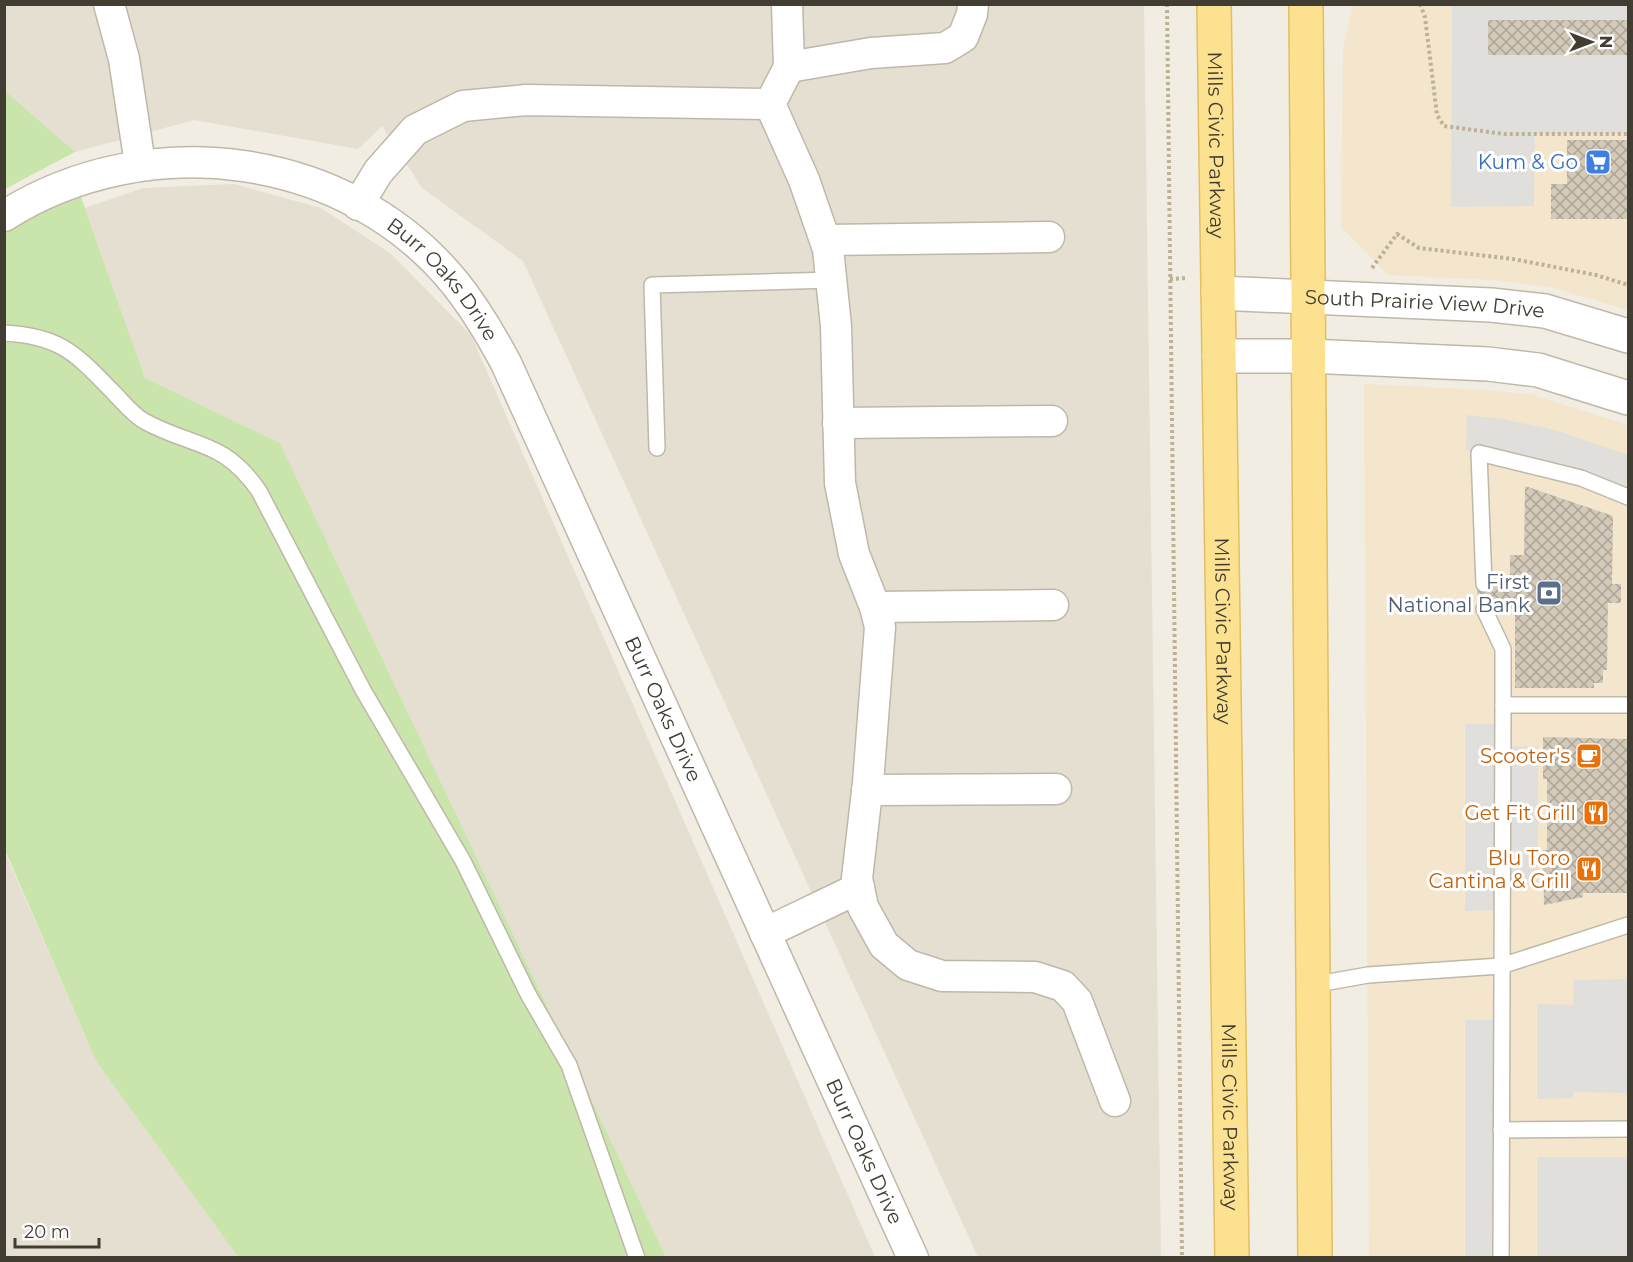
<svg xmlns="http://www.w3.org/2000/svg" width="1633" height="1262" font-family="Montserrat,sans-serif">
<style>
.residential{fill:#e5dfd1}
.commercial{fill:#f4e5cd}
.grass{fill:#c9e5ab}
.parking{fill:#e1dfdb}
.building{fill:url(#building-cross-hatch)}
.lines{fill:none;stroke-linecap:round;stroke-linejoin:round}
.service-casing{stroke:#bfb8a8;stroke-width:18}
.minor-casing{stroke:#bfb8a8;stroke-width:33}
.tertiary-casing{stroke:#bfb8a8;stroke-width:36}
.primary-casing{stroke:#e1bf61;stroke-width:36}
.path{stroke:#bdb197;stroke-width:4;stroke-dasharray:3 3;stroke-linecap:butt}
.service{stroke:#fff;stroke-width:15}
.minor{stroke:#fff;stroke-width:30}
.tertiary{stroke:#fff;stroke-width:33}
.primary{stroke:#fce290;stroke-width:33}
.labels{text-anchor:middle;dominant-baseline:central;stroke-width:6;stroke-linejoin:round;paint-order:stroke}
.street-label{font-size:20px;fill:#423d33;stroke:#fff}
.shop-label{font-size:20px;fill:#366cbe;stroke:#fff;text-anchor:end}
.service-label{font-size:20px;fill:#4e5e75;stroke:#fff;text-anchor:end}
.food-label{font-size:20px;fill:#c56008;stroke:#fff;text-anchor:end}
</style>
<defs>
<pattern id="building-cross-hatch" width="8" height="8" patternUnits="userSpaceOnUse" patternTransform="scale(1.5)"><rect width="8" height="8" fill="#d2c9b8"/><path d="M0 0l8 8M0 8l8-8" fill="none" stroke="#aca496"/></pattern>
</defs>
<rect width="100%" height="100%" fill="#f1ede2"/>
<!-- residential -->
<g class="residential">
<path d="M 4,5 L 1144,5 L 1161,1257 L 978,1257 L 523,261 L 422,188 L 382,126 L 358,149 L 194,120 L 75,152 L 5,93 Z"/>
<path d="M 234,184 L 321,208 L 390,253 L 471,335 L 875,1257 L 666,1257 L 280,443 L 145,378 L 85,208 L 143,188 Z"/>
<path d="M 4,850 L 96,1061 L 238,1257 L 5,1257 Z"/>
</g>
<!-- commercial -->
<g class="commercial">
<path d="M 1353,5 L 1628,5 L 1628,310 L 1550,287 L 1493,280 L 1388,275 L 1341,227 L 1343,48 Z"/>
<path d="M 1364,384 L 1486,390 L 1533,395 L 1628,425 L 1628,1257 L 1369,1257 Z"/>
</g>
<!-- grass -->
<g class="grass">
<path d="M 6,92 L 75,152 L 5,189 L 4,93 Z"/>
<path d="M 75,180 L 145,378 L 280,443 L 666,1257 L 238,1257 L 96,1061 L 5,850 L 4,216 Z"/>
</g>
<!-- parking -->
<g class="parking">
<path d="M 1452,5 L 1628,5 L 1628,20 L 1488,20 L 1488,54 L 1628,55 L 1628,133 L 1535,134 L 1534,206 L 1451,207 Z"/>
<path d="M 1467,415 L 1502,419 L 1555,430 L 1628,455 L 1628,497 L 1581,478 L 1466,450 Z"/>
<path d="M 1465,724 L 1503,724 L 1503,747 L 1538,746 L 1538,884 L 1502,886 L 1501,910 L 1465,911 Z"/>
<path d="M 1628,979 L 1628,1093 L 1573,1092 L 1573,1098 L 1537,1099 L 1537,1004 L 1573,1005 L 1574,980 Z"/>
<rect x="1465" y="1020" width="36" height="237"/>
<rect x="1537" y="1157" width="91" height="100"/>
</g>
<!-- building -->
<g class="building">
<rect x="1488" y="20" width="140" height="35"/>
<path d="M 1567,140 L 1628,140 L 1628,219 L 1551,219 L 1551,184 L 1567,184 Z"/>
<path d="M 1525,486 L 1613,516 L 1612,584 L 1621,584 L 1621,603 L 1608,603 L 1607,670 L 1603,670 L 1603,683 L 1594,683 L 1594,688 L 1515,688 L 1515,609 L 1477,609 L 1477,584 L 1510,584 L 1510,555 L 1524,555 Z"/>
<path d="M 1543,737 L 1628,739 L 1628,893 L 1583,893 L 1583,897 L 1544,905 L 1543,850 L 1547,850 L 1547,779 L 1543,779 Z"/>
</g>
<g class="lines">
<!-- service casing -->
<g class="service-casing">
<g id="service">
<path d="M 4,333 C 61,336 76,354 113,392 C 123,402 132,414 144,421 C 193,448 223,439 259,491 L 363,690 L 463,861 L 528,994 L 569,1065 L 637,1258"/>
<path d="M 657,448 L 652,285 L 832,280"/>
<path d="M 1484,584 L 1479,453 L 1581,478 L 1628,497"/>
<path d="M 1484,609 L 1503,649 L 1503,705 L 1628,705"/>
<path d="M 1312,985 L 1368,975 L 1501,966 L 1628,925"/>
<path d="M 1501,1130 L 1628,1129"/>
<path d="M 1501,1258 L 1503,705"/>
</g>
</g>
<!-- minor casing -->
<g class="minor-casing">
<g id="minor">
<path d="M 109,4 L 124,59 L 140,164"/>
<path d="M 787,4 L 789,67 L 770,104 L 804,180 L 828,249 L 836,326 L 840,483 L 854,554 L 875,607 L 880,627 L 868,783 L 857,878 L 863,907 L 884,945 L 908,965 L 942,976 L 1035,977 L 1063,986 L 1077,1001 L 1115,1101"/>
<path d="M 789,67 L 871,53 L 945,48 L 963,37 L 972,14 L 973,4"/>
<path d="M 358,205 L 378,172 L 415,130 L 463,106 L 526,100 L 770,104"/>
<path id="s1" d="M 4,216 C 146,126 347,150 455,283 C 475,308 491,335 506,363 L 913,1258"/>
<path d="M 826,240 L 1049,237"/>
<path d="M 838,423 L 1052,421"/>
<path d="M 875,607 L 1053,605"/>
<path d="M 867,790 L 1056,789"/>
<path d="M 765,933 L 859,888"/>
</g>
</g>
<!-- tertiary casing -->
<g class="tertiary-casing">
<g id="tertiary">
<path id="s2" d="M 1218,293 L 1491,305 L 1545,311 L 1628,336"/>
<path d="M 1219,356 L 1308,356 L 1488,364 L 1538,370 L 1628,398"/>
</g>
</g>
<!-- primary casing -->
<g class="primary-casing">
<g id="primary">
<path id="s3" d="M 1214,4 L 1232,1258"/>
<path d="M 1306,4 L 1315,1258"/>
</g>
</g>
<!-- path -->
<g class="path">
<path d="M 1167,4 L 1182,1258"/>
<path d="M 1420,4 L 1425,17 L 1437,115 L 1444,126 L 1504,134 L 1628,134"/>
<path d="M 1372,268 L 1397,234 L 1419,248 L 1513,259 L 1596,275 L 1628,285"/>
<path d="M 1170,279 L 1188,278"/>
</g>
<!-- service -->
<use href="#service" class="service"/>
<!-- minor -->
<use href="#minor" class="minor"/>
<!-- tertiary -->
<use href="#tertiary" class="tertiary"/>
<!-- primary -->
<use href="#primary" class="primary"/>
</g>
<!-- icons -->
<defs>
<g id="supermarket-square" transform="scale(1.35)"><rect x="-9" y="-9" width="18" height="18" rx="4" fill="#3f7fe0" stroke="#fff"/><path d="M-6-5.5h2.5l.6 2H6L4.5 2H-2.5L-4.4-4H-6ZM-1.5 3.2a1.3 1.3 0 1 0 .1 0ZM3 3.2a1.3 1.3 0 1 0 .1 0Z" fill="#fff"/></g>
<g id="bank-square" transform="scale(1.35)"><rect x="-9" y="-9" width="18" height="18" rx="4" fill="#5c6f8a" stroke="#fff"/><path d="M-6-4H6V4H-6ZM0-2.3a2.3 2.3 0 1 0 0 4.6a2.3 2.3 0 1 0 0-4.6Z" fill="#fff"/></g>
<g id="cafe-square" transform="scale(1.35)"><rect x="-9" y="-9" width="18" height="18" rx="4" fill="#e8710a" stroke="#fff"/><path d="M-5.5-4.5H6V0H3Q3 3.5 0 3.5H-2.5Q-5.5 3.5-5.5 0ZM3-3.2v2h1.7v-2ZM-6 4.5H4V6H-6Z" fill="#fff"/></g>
<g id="restaurant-square" transform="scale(1.35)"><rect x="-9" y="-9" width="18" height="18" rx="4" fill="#e8710a" stroke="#fff"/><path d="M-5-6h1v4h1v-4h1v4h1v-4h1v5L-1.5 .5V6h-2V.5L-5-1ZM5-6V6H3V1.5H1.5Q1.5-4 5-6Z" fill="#fff"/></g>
</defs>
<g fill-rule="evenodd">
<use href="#supermarket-square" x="1598" y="162"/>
<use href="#bank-square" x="1549" y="593"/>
<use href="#cafe-square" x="1589" y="756"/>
<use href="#restaurant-square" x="1596" y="813"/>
<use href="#restaurant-square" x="1589" y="869"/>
</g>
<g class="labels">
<!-- street labels -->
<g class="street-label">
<text stroke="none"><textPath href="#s3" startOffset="141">Mills Civic Parkway</textPath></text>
<text stroke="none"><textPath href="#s1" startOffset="486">Burr Oaks Drive</textPath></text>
<text stroke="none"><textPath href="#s2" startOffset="207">South Prairie View Drive</textPath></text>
<text stroke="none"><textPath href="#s3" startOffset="627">Mills Civic Parkway</textPath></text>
<text stroke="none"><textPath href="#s1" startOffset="972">Burr Oaks Drive</textPath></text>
<text stroke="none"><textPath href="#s3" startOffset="1113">Mills Civic Parkway</textPath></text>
<text stroke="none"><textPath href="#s1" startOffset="1458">Burr Oaks Drive</textPath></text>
</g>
<!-- shop labels -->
<g class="shop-label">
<text x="1578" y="162">Kum &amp; Go</text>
</g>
<!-- service labels -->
<g class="service-label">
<text x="1530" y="582">First<tspan x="1530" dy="23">National Bank</tspan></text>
</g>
<!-- food labels -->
<g class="food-label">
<text x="1570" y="756">Scooter's</text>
<text x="1576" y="813">Get Fit Grill</text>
<text x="1570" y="858">Blu Toro<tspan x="1570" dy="23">Cantina &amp; Grill</tspan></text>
</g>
</g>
<!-- border -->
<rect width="1633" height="1262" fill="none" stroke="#423d33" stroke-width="12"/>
<!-- north arrow -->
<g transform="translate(1591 42) rotate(90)" stroke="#ffffff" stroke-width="4.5" paint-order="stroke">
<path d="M0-4.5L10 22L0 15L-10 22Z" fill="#423d33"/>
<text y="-9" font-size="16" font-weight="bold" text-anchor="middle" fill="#423d33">N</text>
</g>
<!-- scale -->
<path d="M15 1238v9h84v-9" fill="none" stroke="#423d33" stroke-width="3"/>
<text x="24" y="1238" font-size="18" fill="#423d33" stroke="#ffffff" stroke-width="4.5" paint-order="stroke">20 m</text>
</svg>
